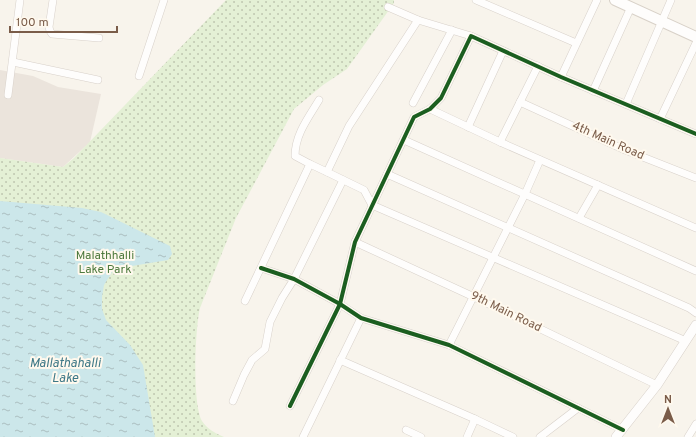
<svg xmlns="http://www.w3.org/2000/svg" width="696" height="437" font-family="Overpass,sans-serif">
<style>
.industrial{fill:#ebe4dc}
.green{fill:url(#green-dots)}
.water{fill:url(#water-ripples)}
.lines{fill:none;stroke-linecap:round;stroke-linejoin:round}
.minor-casing{stroke:#d8d1ca;stroke-width:8}
.tertiary-casing{stroke:#d8d1ca;stroke-width:10}
.secondary-casing{stroke:#d8d1c8;stroke-width:12}
.minor{stroke:#fefdfc;stroke-width:7}
.tertiary{stroke:#fefdfc;stroke-width:9}
.secondary{stroke:#fefdfc;stroke-width:10}
.cycleway-casing{stroke:#fff9ee;stroke-width:6}
.cycleway{stroke:#1b5e20;stroke-width:4}
.labels{text-anchor:middle;dominant-baseline:central;stroke-width:4;stroke-linejoin:round;paint-order:stroke}
.street-label{font-size:12px;fill:#7a5c49;stroke:#fff9ee}
.park-label{font-size:12px;fill:#4d7a3d;stroke:#fff9ee}
.water-label{font-size:13px;font-style:italic;fill:#3e7887;stroke:#fff9ee}
</style>
<defs>
<pattern id="green-dots" width="8" height="8" patternUnits="userSpaceOnUse"><rect width="8" height="8" fill="#e4f0d5"/><path d="M2 2h.1M6 6h.1" fill="none" stroke="#bec6af" stroke-width="1.8" stroke-linecap="round"/></pattern>
<pattern id="water-ripples" width="26" height="14" patternUnits="userSpaceOnUse"><rect width="26" height="14" fill="#cce7ea"/><path d="M2 4q2-2 4 0t4 0M15 11q2-2 4 0t4 0" fill="none" stroke="#abbec0"/></pattern>
</defs>
<rect width="100%" height="100%" fill="#f8f4ec"/>
<!-- industrial -->
<path class="industrial" d="M 0,70 L 33,76 L 58,87 L 101,94 L 90,142 L 63,167 L 0,158 Z"/>
<!-- green -->
<path class="green" d="M 226,0 L 394,0 L 394,3 L 347,69 L 323,85 L 294,109 L 236,218 L 200,308 C 195,329 192,403 202,421 C 207,429 215,433 224,437 L 0,437 L 0,158 L 63,167 L 74,158 Z"/>
<!-- water -->
<path class="water" d="M 0,201 L 82,208 L 101,212 L 170,246 L 172,254 L 168,260 L 114,269 L 104,285 L 102,297 L 102,309 L 106,320 L 130,345 L 143,365 L 155,437 L 0,437 Z"/>
<g class="lines">
<!-- minor casing -->
<g class="minor-casing">
<g id="minor">
<path d="M 53,0 L 49,27 L 50,31 L 52,34 L 99,38"/>
<path d="M 476,0 L 576,43"/>
<path d="M 388,7 L 418,20"/>
<path d="M 471,36 L 418,20 L 349,126 L 327,172 L 364,190 L 372,205 L 686,341"/>
<path d="M 13,62 L 98,80"/>
<path d="M 139,76 L 164,0"/>
<path d="M 561,77 L 597,0"/>
<path d="M 593,91 L 631,7"/>
<path d="M 8,95 L 20,0"/>
<path d="M 520,102 L 625,150 L 696,178"/>
<path d="M 413,103 L 452,30"/>
<path d="M 626,104 L 671,0"/>
<path d="M 430,109 L 500,142 L 696,228"/>
<path d="M 660,119 L 696,43"/>
<path d="M 468,127 L 503,51"/>
<path d="M 404,140 L 696,271"/>
<path d="M 500,142 L 538,66"/>
<path d="M 310,164 L 295,156 C 295,135 308,118 319,100"/>
<path d="M 387,174 L 689,308 L 696,313"/>
<path d="M 579,218 L 598,185"/>
<path d="M 355,242 L 474,297 L 657,385"/>
<path d="M 261,268 L 294,279 L 340,304 L 361,318 L 449,345 L 623,430"/>
<path d="M 245,301 L 310,164 L 327,172"/>
<path d="M 449,345 L 525,194 L 540,160"/>
<path d="M 340,360 L 475,419 L 513,437"/>
<path d="M 233,401 L 244,375 L 252,360 L 265,349 L 270,322 L 282,298 L 294,279 L 343,180"/>
<path d="M 290,406 L 340,304 L 355,242 L 414,117 L 430,109 L 441,98 L 471,36 L 561,77 L 696,134"/>
<path d="M 406,430 L 421,437"/>
<path d="M 303,437 L 361,318"/>
<path d="M 467,437 L 475,419"/>
<path d="M 540,437 L 578,408"/>
<path d="M 688,437 L 696,424"/>
</g>
</g>
<!-- tertiary casing -->
<g class="tertiary-casing">
<path id="tertiary" d="M 616,437 L 657,385 L 696,325"/>
</g>
<!-- secondary casing -->
<g class="secondary-casing">
<path id="secondary" d="M 615,0 L 696,37"/>
</g>
<!-- minor -->
<use href="#minor" class="minor"/>
<!-- tertiary -->
<use href="#tertiary" class="tertiary"/>
<!-- secondary -->
<use href="#secondary" class="secondary"/>
<!-- cycleway casing -->
<g class="cycleway-casing">
<g id="cycleway">
<path d="M 261,268 L 294,279 L 340,304 L 361,318 L 449,345 L 623,430"/>
<path d="M 290,406 L 340,304 L 355,242 L 414,117 L 430,109 L 441,98 L 471,36 L 561,77 L 696,134"/>
</g>
</g>
<!-- cycleway -->
<use href="#cycleway" class="cycleway"/>
</g>
<g class="labels">
<!-- street labels -->
<g class="street-label">
<text transform="translate(608 141) rotate(24)">4th Main Road</text>
<text transform="translate(506 312) rotate(26)">9th Main Road</text>
</g>
<!-- park labels -->
<g class="park-label">
<text x="105" y="256">Malathhalli<tspan x="105" dy="14">Lake Park</tspan></text>
</g>
<!-- water labels -->
<g class="water-label">
<text x="65" y="364">Mallathahalli<tspan x="65" dy="15">Lake</tspan></text>
</g>
</g>
<!-- north arrow -->
<g transform="translate(668 409)" stroke="#fff9ee" stroke-width="3" paint-order="stroke">
<path d="M0-3L7 15L0 10L-7 15Z" fill="#7a5c49"/>
<text y="-6" font-size="11" font-weight="bold" text-anchor="middle" fill="#7a5c49">N</text>
</g>
<!-- scale -->
<path d="M10 26v6h107v-6" fill="none" stroke="#7a5c49" stroke-width="2"/>
<text x="16" y="26" font-size="12" fill="#7a5c49" stroke="#fff9ee" stroke-width="3" paint-order="stroke">100 m</text>
</svg>
